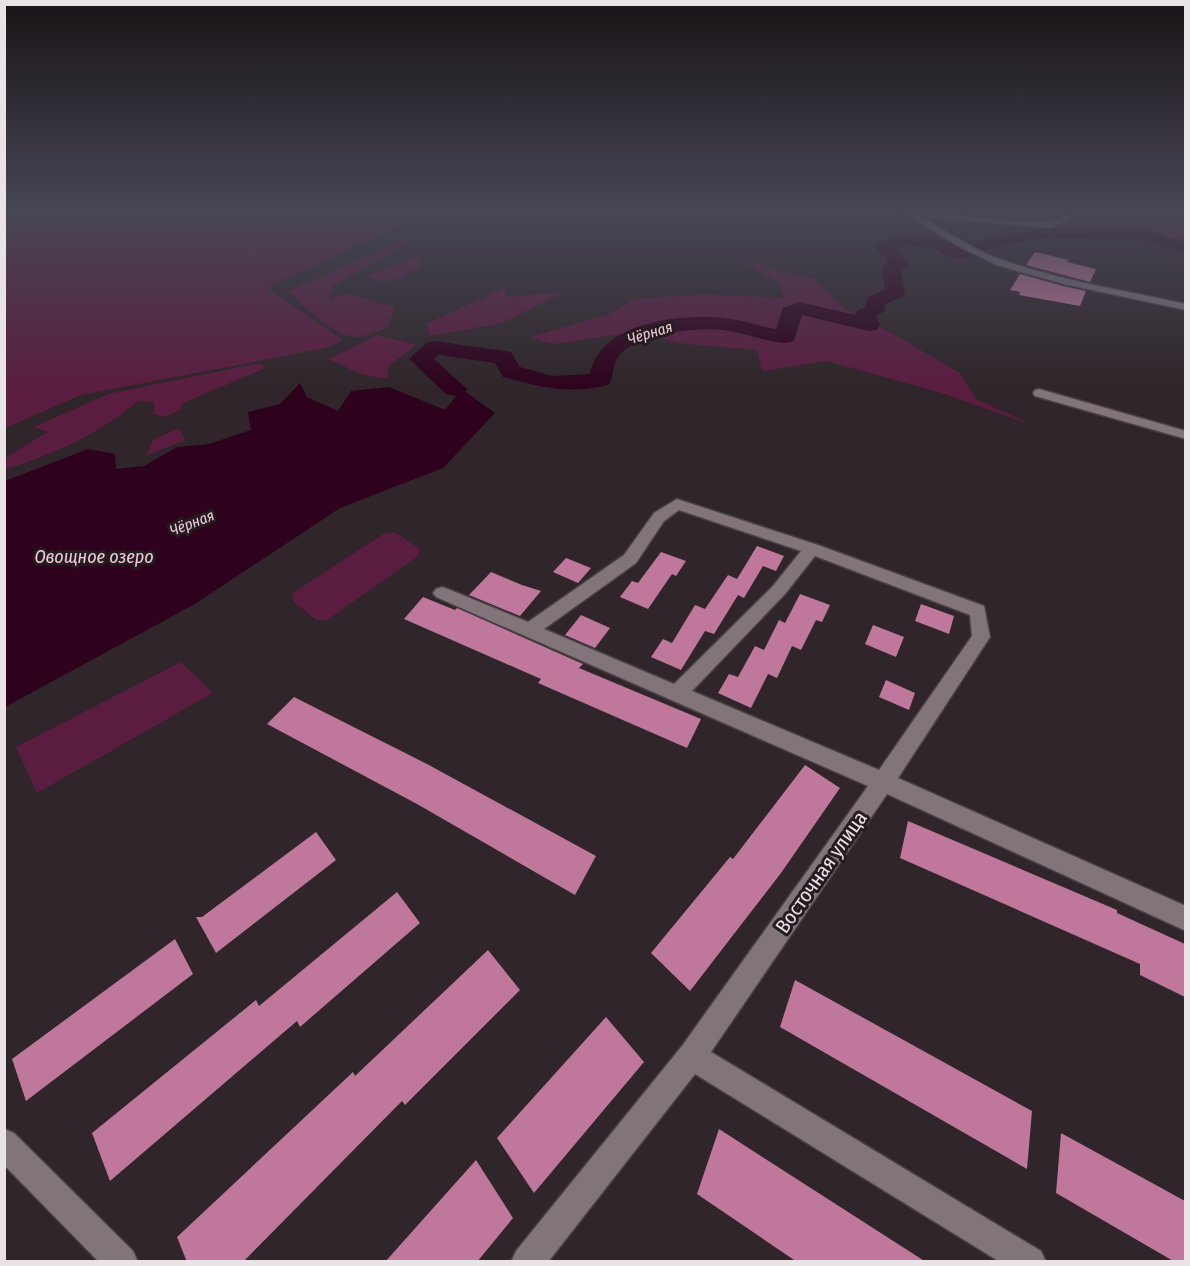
<svg xmlns="http://www.w3.org/2000/svg" width="1190" height="1266" font-family="'Fira Sans Condensed',sans-serif">
<style>
.green{fill:#5a1d40}
.water{fill:#2e021d}
.lines{fill:none;stroke-linecap:round;stroke-linejoin:round}
.river{fill:#2e021d;fill-rule:evenodd}
.building{fill:#bf789c}
.minor-casing{stroke:#494146;stroke-width:3}
.minor{fill:#81757b;fill-rule:evenodd}
.labels{text-anchor:middle;dominant-baseline:central;stroke-width:6;stroke-linejoin:round;paint-order:stroke}
.far-water-label{font-size:15px;font-style:italic;fill:#f3cadd;stroke:#251c20}
.water-label{font-size:18px;font-style:italic;fill:#f3cadd;stroke:#251c20}
.near-street-label{font-size:20px;fill:#e9e3e6;stroke:#251c20}
</style>
<rect width="100%" height="100%" fill="#2f252a"/>
<!-- green -->
<g class="green">
<path d="M 5,211 L 436,211 L 272,284 L 270,290 L 343,340 L 326,348 L 81,395 L 5,428 Z"/>
<path d="M 938,211 L 1185,211 L 1185,239 Z"/>
<path d="M 414,236 L 394,252 L 334,285 L 329,301 L 344,293 L 395,307 L 388,327 C 378,331 365,337 355,337 C 333,336 304,306 288,291 Z"/>
<path d="M 419,256 L 421,266 C 403,276 384,289 366,276 Z"/>
<path d="M 739,259 L 814,279 L 844,308 L 881,327 L 960,373 L 976,399 L 1035,426 L 945,394 L 827,361 L 762,371 L 757,350 L 685,344 L 634,332 L 554,344 L 529,337 L 607,315 L 634,299 L 706,294 L 784,298 L 779,283 Z"/>
<path d="M 507,287 L 505,297 L 564,292 L 502,323 L 430,336 L 426,324 Z"/>
<path d="M 378,335 L 416,345 L 389,366 L 387,379 L 360,374 L 329,359 Z"/>
<path d="M 260,363 L 266,368 L 183,403 L 180,410 L 164,417 L 154,414 L 154,402 L 138,401 C 101,433 51,456 5,469 L 5,458 L 48,432 L 34,427 L 108,394 Z"/>
<path d="M 179,428 L 185,440 L 146,456 L 153,440 Z"/>
<path d="M 395,532 L 420,549 L 417,557 L 327,620 L 316,620 L 293,601 L 293,593 L 385,533 Z"/>
<path d="M 181,662 L 213,693 L 37,793 L 16,747 Z"/>
</g>
<!-- water -->
<path class="water" d="M 420,359 L 495,413 L 443,468 L 340,508 L 195,604 L 5,707 L 5,481 L 88,449 L 115,454 L 116,469 L 144,466 L 177,447 L 209,444 L 251,430 L 248,412 L 280,404 L 300,383 L 307,397 L 338,411 L 351,391 L 389,387 L 445,410 L 456,396 Z"/>
<g class="lines">
<!-- river -->
<path class="river" d="M 1047,227 L 1150,231 L 1186,243 L 1186,254 L 1148,241 L 1047,237 L 990,248 L 963,259 L 946,256 L 933,249 L 908,245 L 896,249 L 910,264 L 908,268 L 901,270 L 905,293 L 902,297 L 885,304 L 885,310 L 876,317 L 880,325 L 877,330 L 869,331 L 802,315 L 794,341 L 786,343 C 764,342 744,332 722,330 C 695,328 632,332 617,359 C 612,367 614,377 608,385 C 569,395 540,387 503,377 L 495,363 L 439,355 L 434,359 L 467,389 L 464,394 L 455,396 L 446,394 L 409,359 L 426,343 L 434,341 L 511,352 L 520,367 L 553,376 L 590,374 C 601,322 678,314 722,318 C 741,319 758,326 776,329 L 783,308 L 800,302 L 855,315 L 858,310 L 865,307 L 868,297 L 885,290 L 882,267 L 888,262 L 875,247 L 878,243 L 907,235 L 944,240 L 961,248 L 985,239 Z"/>
</g>
<!-- building -->
<g class="building">
<path d="M 1035,252 L 1069,260 L 1067,262 L 1096,269 L 1090,282 L 1026,265 Z"/>
<path d="M 1020,274 L 1063,286 L 1086,291 L 1080,306 L 1019,295 L 1020,292 L 1010,290 Z"/>
<path d="M 757,546 L 784,556 L 776,571 L 763,566 L 744,598 L 738,595 L 714,634 L 705,631 L 681,670 L 651,657 L 663,639 L 672,643 L 695,605 L 705,609 L 728,575 L 737,579 Z"/>
<path d="M 661,552 L 686,561 L 676,576 L 672,574 L 648,609 L 620,597 L 632,581 L 638,583 Z"/>
<path d="M 566,558 L 591,568 L 578,583 L 553,572 Z"/>
<path d="M 491,572 L 522,585 L 541,591 L 520,616 L 469,595 Z"/>
<path d="M 800,594 L 830,605 L 822,622 L 816,620 L 801,650 L 792,646 L 777,678 L 768,674 L 751,708 L 718,693 L 729,674 L 738,677 L 755,646 L 764,650 L 779,620 L 785,623 Z"/>
<path d="M 423,597 L 455,610 L 457,608 L 583,664 L 579,668 L 701,719 L 687,748 L 538,683 L 541,679 L 404,619 Z"/>
<path d="M 921,604 L 954,616 L 949,634 L 915,621 Z"/>
<path d="M 581,615 L 610,628 L 595,648 L 565,635 Z"/>
<path d="M 873,625 L 904,637 L 896,657 L 865,644 Z"/>
<path d="M 886,680 L 915,693 L 909,710 L 879,697 Z"/>
<path d="M 294,697 L 427,764 L 596,856 L 575,895 L 417,804 L 267,724 Z"/>
<path d="M 805,765 L 840,788 L 781,873 L 690,991 L 651,953 L 730,857 L 733,859 Z"/>
<path d="M 908,821 L 1117,910 L 1117,913 L 1185,944 L 1185,997 L 1140,975 L 1140,964 L 900,858 Z"/>
<path d="M 316,832 L 336,860 L 216,953 L 196,917 L 202,917 Z"/>
<path d="M 397,892 L 420,923 L 300,1027 L 297,1021 L 110,1181 L 92,1133 L 256,1000 L 259,1006 Z"/>
<path d="M 175,939 L 193,974 L 26,1101 L 12,1059 Z"/>
<path d="M 488,950 L 520,990 L 405,1105 L 402,1101 L 243,1262 L 187,1262 L 177,1237 L 353,1072 L 355,1076 Z"/>
<path d="M 795,980 L 1032,1111 L 1027,1169 L 780,1027 Z"/>
<path d="M 606,1017 L 644,1062 L 534,1193 L 497,1138 Z"/>
<path d="M 719,1129 L 926,1262 L 797,1262 L 697,1194 Z"/>
<path d="M 1061,1133 L 1185,1201 L 1185,1262 L 1175,1262 L 1056,1193 Z"/>
<path d="M 476,1160 L 513,1218 L 477,1262 L 385,1262 Z"/>
</g>
<g class="lines">
<!-- minor casing -->
<g class="minor-casing">
<g id="minor">
<path d="M 902,211 C 951,211 999,224 1048,222 C 1060,221 1068,211 1083,211 L 1052,228 L 920,216 C 947,232 975,251 1005,261 C 1064,281 1125,291 1186,304 L 1186,310 L 1064,284 L 997,265 L 958,246 Z"/>
<path d="M 1039,389 L 1186,431 L 1186,439 L 1035,396 L 1033,393 L 1035,390 Z"/>
<path d="M 677,499 L 818,545 L 984,606 L 990,637 L 898,778 L 1186,906 L 1186,931 L 887,794 L 711,1052 L 1041,1251 L 1046,1262 L 1000,1262 L 695,1074 L 548,1262 L 511,1262 L 516,1251 L 682,1046 L 868,786 L 436,597 L 433,593 L 436,589 L 442,587 L 448,589 L 528,622 L 624,555 L 654,513 ZM 679,510 L 801,551 L 773,586 L 674,684 L 544,629 L 636,563 L 664,521 ZM 815,556 L 970,615 L 972,636 L 879,770 L 692,691 L 785,594 Z"/>
<path d="M 4,1129 L 14,1133 L 133,1251 L 138,1262 L 99,1262 L 4,1165 Z"/>
</g>
</g>
<!-- minor -->
<use href="#minor" class="minor"/>
</g>
<!-- sky -->
<linearGradient id="sky" x2="0" y2="1"><stop stop-color="#1a1417"/><stop offset="0.54" stop-color="#474655"/><stop offset="1" stop-color="#474655" stop-opacity="0"/></linearGradient>
<rect width="1190" height="389" fill="url(#sky)"/>
<g class="labels">
<!-- far-water labels -->
<g class="far-water-label">
<text transform="translate(650 333) rotate(-17)">Чёрная</text>
<text transform="translate(192 523) rotate(-21)">Чёрная</text>
</g>
<!-- water labels -->
<g class="water-label">
<text x="94" y="557">Овощное озеро</text>
</g>
<!-- near-street labels -->
<g class="near-street-label">
<text transform="translate(821 872) rotate(-55)">Восточная улица</text>
</g>
</g>
<!-- border -->
<rect width="1190" height="1266" fill="none" stroke="#e9e3e6" stroke-width="12"/>
</svg>
